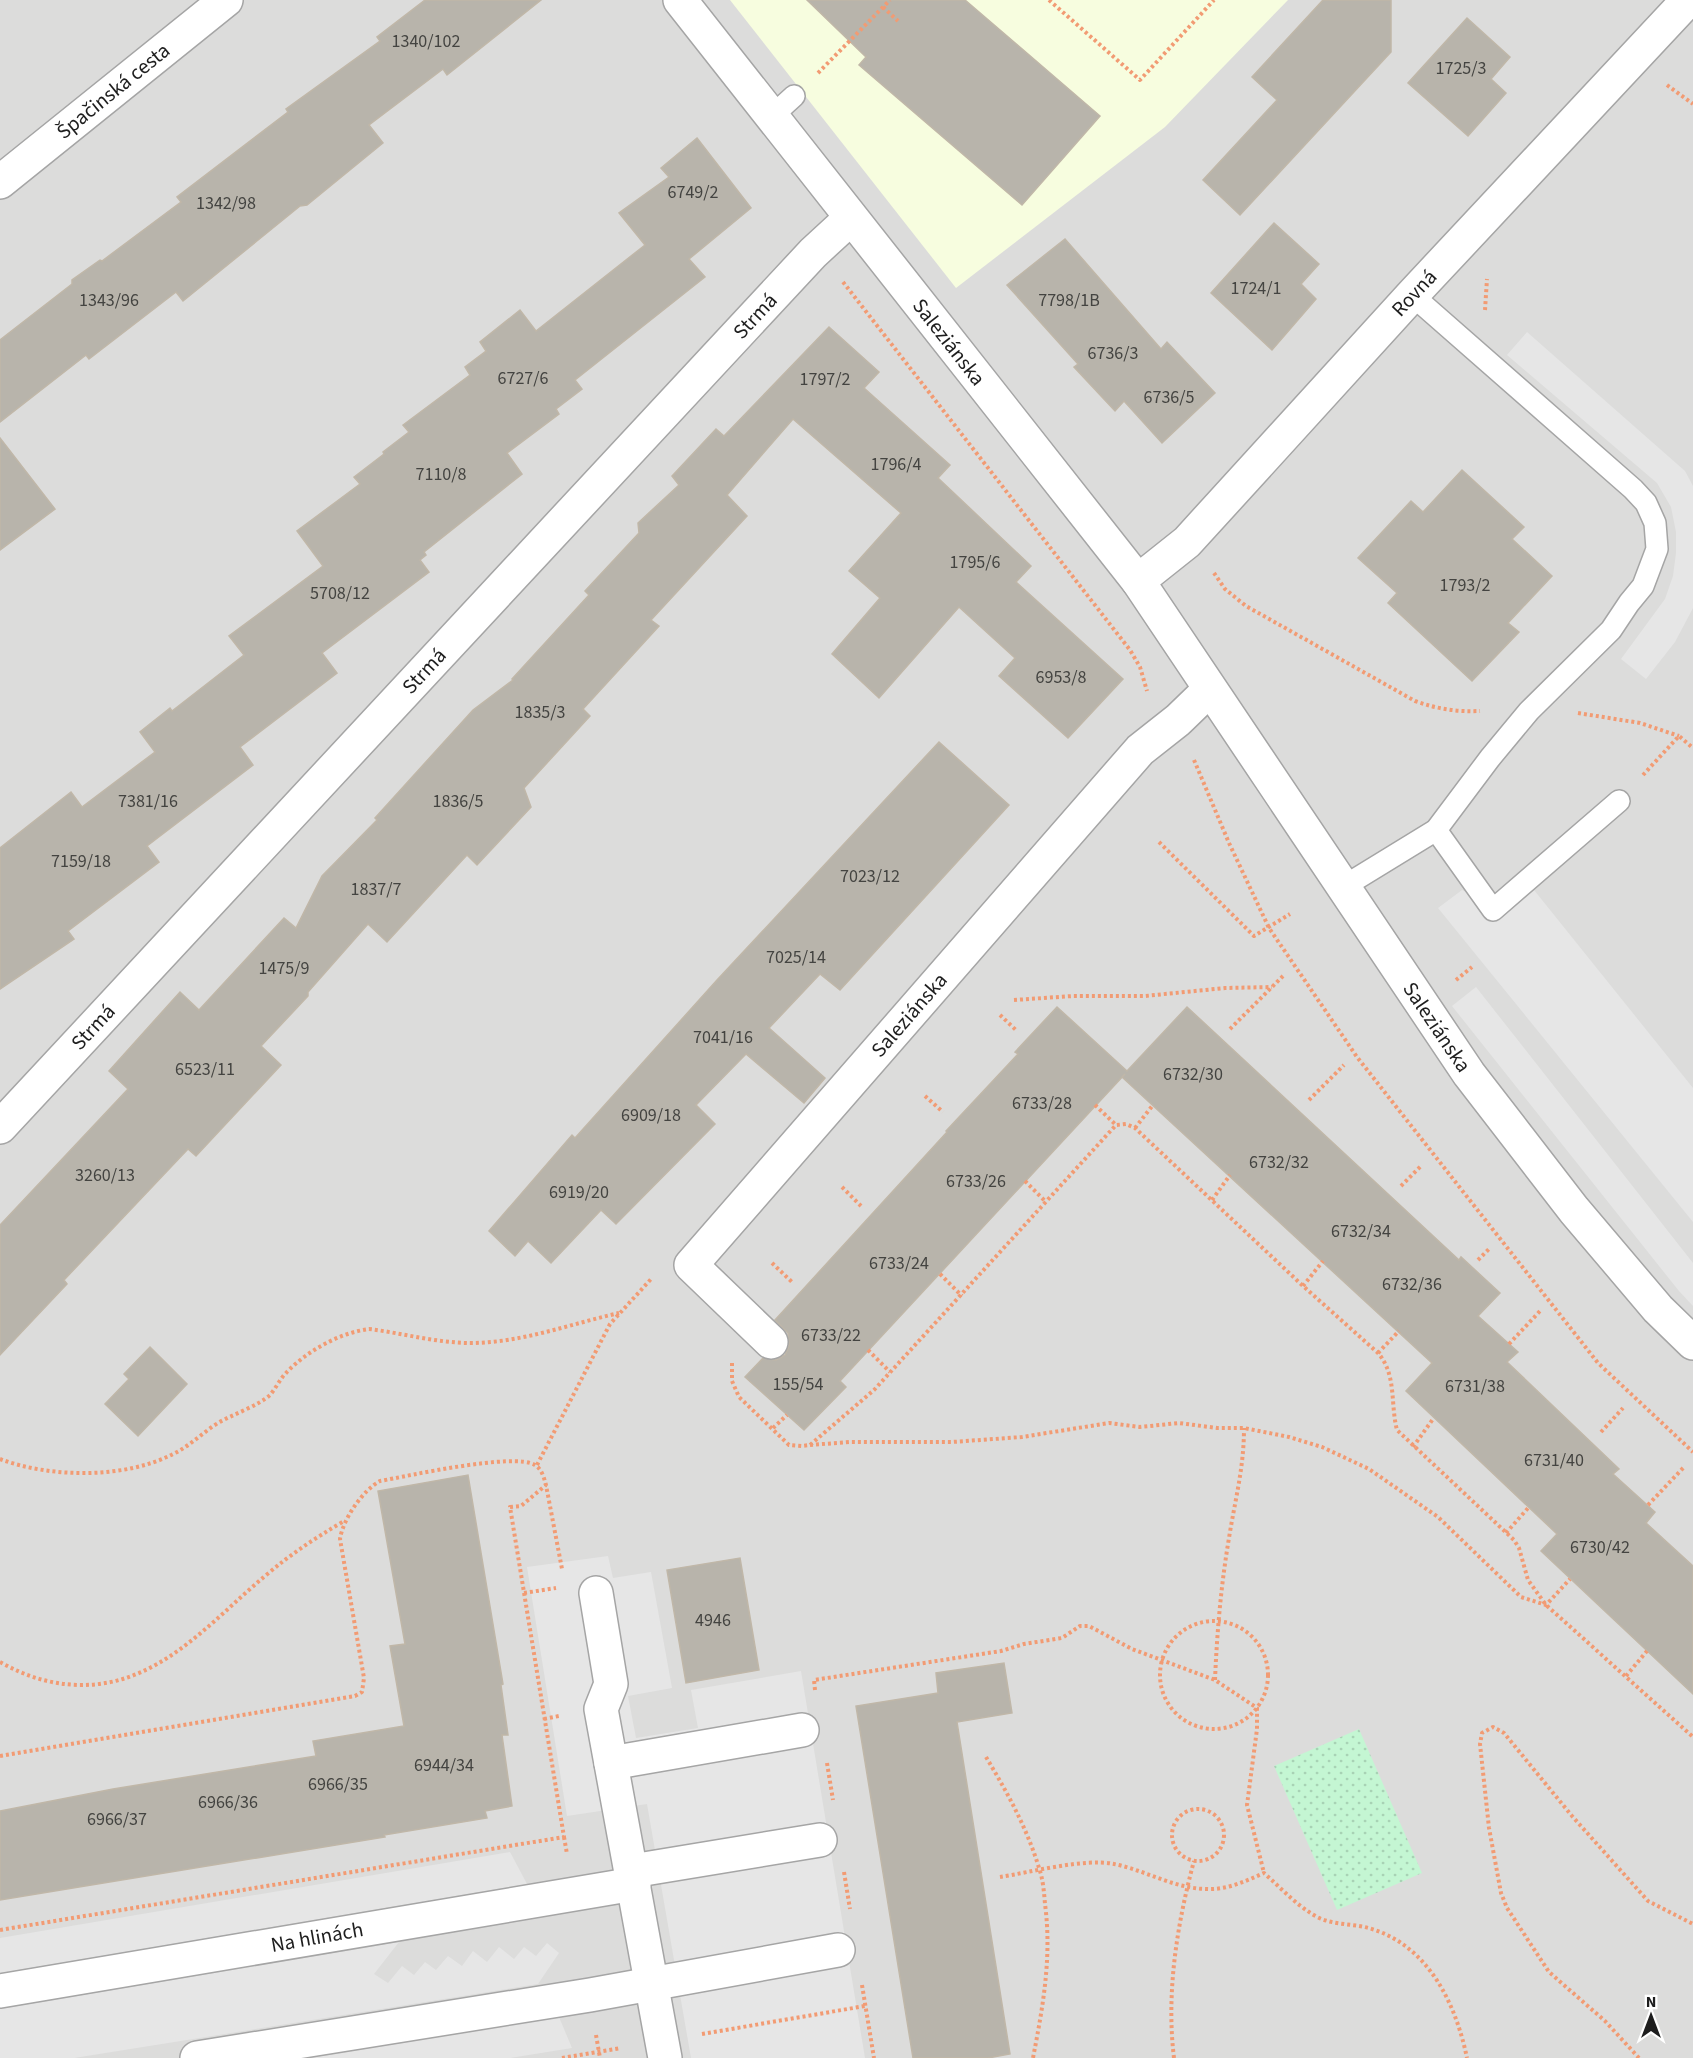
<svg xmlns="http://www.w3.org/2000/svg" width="1693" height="2058" font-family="'Source Sans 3',sans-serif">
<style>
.residential{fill:#dcdcdb}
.education{fill:#f7fddf}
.park{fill:url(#park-dots)}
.parking{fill:#e6e6e6}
.building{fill:#b8b4ab;stroke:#c0b7a8;stroke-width:1.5}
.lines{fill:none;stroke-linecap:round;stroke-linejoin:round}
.service-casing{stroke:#a5a5a5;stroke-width:24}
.minor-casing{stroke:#a5a5a5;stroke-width:36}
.tertiary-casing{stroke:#a5a5a5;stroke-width:36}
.path{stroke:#f29b73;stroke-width:4;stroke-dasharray:3 3;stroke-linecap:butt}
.service{stroke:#fff;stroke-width:21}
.minor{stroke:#fff;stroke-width:33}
.tertiary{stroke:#fff;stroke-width:33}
.labels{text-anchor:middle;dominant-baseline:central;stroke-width:6;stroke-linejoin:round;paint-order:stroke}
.number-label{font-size:18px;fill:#444441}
.street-label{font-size:21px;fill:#1e1e1e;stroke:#fff}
</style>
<defs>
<pattern id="park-dots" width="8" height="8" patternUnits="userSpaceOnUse" patternTransform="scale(1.5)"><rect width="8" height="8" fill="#c4f6d3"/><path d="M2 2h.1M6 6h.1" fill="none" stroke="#a8d2b5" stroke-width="1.8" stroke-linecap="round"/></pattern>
</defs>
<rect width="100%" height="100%" fill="#efeee5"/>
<!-- residential -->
<rect class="residential" x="0" y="0" width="1693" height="2058"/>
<!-- education -->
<path class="education" d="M 730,0 L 1288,0 L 1165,127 L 956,288 Z"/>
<!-- park -->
<path class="park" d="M 1359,1729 L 1422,1873 L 1337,1910 L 1274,1766 Z"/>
<!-- parking -->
<g class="parking">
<path d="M 1527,332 L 1685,471 L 1693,486 L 1693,608 L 1675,642 L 1646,679 L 1621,659 L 1665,599 L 1673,576 L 1676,553 L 1676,532 L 1671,507 L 1657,483 L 1507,355 Z"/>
<path d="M 1462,890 L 1507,912 L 1534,890 L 1693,1088 L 1693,1222 L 1438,908 Z"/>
<path d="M 1476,987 L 1693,1263 L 1693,1306 L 1679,1291 L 1452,1006 Z"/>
<path d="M 608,1556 L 613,1578 L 651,1572 L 672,1688 L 628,1696 L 636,1738 L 698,1728 L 691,1690 L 801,1671 L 865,2058 L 691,2058 L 647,1804 L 567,1816 L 527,1567 Z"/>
<path d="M 510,1852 L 527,1884 L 0,1973 L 0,1938 Z"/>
<path d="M 399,1942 L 374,1974 L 388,1983 L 402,1966 L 414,1975 L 425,1962 L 436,1970 L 448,1956 L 462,1966 L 473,1951 L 487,1962 L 499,1947 L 514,1959 L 524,1947 L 536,1956 L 547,1943 L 559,1953 L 538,1984 L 74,2058 L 0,2058 L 0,2009 Z"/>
<path d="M 559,2017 L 572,2048 L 510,2058 L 310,2058 Z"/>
</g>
<!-- building -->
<g class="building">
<path d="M 425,0 L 541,0 L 447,75 L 443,69 L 369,125 L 383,143 L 307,205 L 300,206 L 183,301 L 176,292 L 89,359 L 86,355 L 0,422 L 0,340 L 72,284 L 72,280 L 100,260 L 102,261 L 181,202 L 177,197 L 288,112 L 286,109 L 380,41 L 377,37 Z"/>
<path d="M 807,0 L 965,0 L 1100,116 L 1022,205 L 859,65 L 866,57 Z"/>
<path d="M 1323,0 L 1391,0 L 1391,52 L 1240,215 L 1203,180 L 1277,100 L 1252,77 Z"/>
<path d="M 1467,18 L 1510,57 L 1491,79 L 1506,93 L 1468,136 L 1408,83 Z"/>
<path d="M 697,138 L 751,208 L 689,259 L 705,277 L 575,380 L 582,389 L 556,409 L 559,414 L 507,453 L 522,474 L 424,552 L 426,555 L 420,560 L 429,572 L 322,653 L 337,673 L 240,747 L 253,765 L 147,846 L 159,862 L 68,931 L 74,939 L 0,989 L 0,848 L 71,792 L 82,807 L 155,752 L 140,732 L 170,708 L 172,711 L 244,655 L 229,636 L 323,566 L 297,531 L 360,484 L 354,477 L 384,454 L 383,452 L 409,432 L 403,425 L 470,375 L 465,367 L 486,351 L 480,342 L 520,310 L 536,331 L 645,245 L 619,213 L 669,177 L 661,168 Z"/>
<path d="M 1274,223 L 1319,264 L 1301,284 L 1316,299 L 1272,350 L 1211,293 Z"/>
<path d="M 1065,239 L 1161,349 L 1167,342 L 1215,393 L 1162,443 L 1124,401 L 1115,411 L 1074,367 L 1078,364 L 1007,285 Z"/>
<path d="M 829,327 L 879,372 L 864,388 L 950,465 L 938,478 L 1031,566 L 1016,582 L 1123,679 L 1068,738 L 999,676 L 1015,658 L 959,607 L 879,698 L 832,654 L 880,598 L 849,571 L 901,513 L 793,419 L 727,495 L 747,516 L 651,620 L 659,626 L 583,709 L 590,716 L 524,788 L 531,807 L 477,865 L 467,855 L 387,942 L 368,924 L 308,992 L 308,996 L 261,1046 L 281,1065 L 196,1156 L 188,1149 L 64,1280 L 67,1284 L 0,1355 L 0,1225 L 128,1089 L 109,1071 L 180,992 L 199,1010 L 284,918 L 296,928 L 322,876 L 377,820 L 375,818 L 473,710 L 513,680 L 512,679 L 589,595 L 585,591 L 639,533 L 638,523 L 679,485 L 672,476 L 716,429 L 724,436 Z"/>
<path d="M 0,438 L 55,509 L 0,550 Z"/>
<path d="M 1462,470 L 1524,527 L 1512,539 L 1552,576 L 1508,623 L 1519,632 L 1472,681 L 1388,603 L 1397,593 L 1358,558 L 1411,501 L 1423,512 Z"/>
<path d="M 939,742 L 1009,805 L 840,990 L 820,974 L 769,1028 L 825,1078 L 804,1103 L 746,1054 L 696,1105 L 715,1124 L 616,1224 L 601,1210 L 551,1263 L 528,1241 L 515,1256 L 489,1231 L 572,1135 L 575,1138 L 717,980 Z"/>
<path d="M 1057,1007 L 1127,1071 L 1187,1007 L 1459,1260 L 1461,1257 L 1500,1293 L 1478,1316 L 1518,1352 L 1507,1362 L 1619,1469 L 1613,1474 L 1655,1512 L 1646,1523 L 1693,1566 L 1693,1694 L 1541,1551 L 1557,1534 L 1406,1391 L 1432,1363 L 1122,1077 L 1125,1074 L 840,1381 L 846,1387 L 804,1430 L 745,1377 L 763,1358 L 776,1360 L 785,1355 L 789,1346 L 788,1333 L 775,1320 L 947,1132 L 946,1131 L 1018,1054 L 1015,1052 Z"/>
<path d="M 150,1347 L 187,1384 L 138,1436 L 105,1404 L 129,1379 L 124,1374 Z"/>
<path d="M 468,1475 L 503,1684 L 501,1685 L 508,1735 L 502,1735 L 512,1806 L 485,1811 L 487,1818 L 384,1835 L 385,1837 L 0,1900 L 0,1811 L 113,1789 L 316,1756 L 313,1741 L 404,1726 L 390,1646 L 405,1644 L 378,1491 Z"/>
<path d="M 740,1558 L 759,1670 L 686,1683 L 667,1570 Z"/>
<path d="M 1004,1663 L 1012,1713 L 957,1722 L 1010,2054 L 988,2058 L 913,2058 L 856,1706 L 938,1693 L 936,1673 Z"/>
</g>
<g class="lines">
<!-- service casing -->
<g class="service-casing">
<g id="service">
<path d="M 771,117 L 794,96"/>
<path d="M 1436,830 L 1493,910 L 1619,801"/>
<path d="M 1343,887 L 1436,830 L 1490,758 L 1529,711 L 1611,630 L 1629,603 L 1643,586 L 1657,549 L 1655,523 L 1646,503 L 1633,489 L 1412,295"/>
</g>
</g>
<!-- minor casing -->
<g class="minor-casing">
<g id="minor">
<path d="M 680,0 L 1138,581 L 1469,1074 L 1574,1210 L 1658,1309 L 1693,1343"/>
<path d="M 1138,581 L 1187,542 L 1412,295 L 1688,0"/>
<path d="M 0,1127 L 813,253 L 851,218"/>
<path d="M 771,1342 L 691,1265 L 1140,750 L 1178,720 L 1209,690"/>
<path d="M 596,1593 L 611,1684 L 601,1709 L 665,2058"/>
<path d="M 611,1763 L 802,1730"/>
<path d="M 632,1871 L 820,1840"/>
<path d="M 0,1991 L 634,1884"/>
<path d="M 197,2058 L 590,1995 L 838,1950"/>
</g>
</g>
<!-- tertiary casing -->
<g class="tertiary-casing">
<path id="tertiary" d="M 0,182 L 226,0"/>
</g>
<!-- path -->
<g class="path">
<path d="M 1049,0 L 1140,80 L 1214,0"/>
<path d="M 883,7 L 898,21"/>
<path d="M 818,73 L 890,0"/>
<path d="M 1667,85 L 1693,104"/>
<path d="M 843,282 L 1130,650 L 1140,667 L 1147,691"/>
<path d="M 1485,310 L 1487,279"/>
<path d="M 1214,573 L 1225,589 L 1246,606 L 1415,701 C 1437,709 1457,712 1480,711"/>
<path d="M 1578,713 L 1640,723 L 1679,736"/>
<path d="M 1194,760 L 1229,843 L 1269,928 L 1357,1057 L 1598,1363 L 1693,1452"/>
<path d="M 1643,775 L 1679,736 L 1693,748"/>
<path d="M 1159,842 L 1254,936 L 1290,914"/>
<path d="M 1456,980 L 1472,967"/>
<path d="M 1014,1000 L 1073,996 L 1145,996 L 1225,988 L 1272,987"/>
<path d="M 1000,1015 L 1017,1031"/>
<path d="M 1230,1029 L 1283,976"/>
<path d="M 925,1096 L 943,1112"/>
<path d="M 1309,1100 L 1344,1065"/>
<path d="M 1095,1105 L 1116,1125"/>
<path d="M 1135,1128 L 1153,1105"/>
<path d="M 1025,1181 L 1046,1202"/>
<path d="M 1401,1186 L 1422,1165"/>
<path d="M 842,1187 L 861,1206"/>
<path d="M 1212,1200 L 1230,1175"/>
<path d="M 1478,1260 L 1490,1248"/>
<path d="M 772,1263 L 792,1282"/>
<path d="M 940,1274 L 962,1296"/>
<path d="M 1303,1286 L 1323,1261"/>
<path d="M 1509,1344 L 1541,1310"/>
<path d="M 868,1350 L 890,1372"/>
<path d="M 1378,1353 L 1399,1331"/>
<path d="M 732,1363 L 732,1381 L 739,1397 L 789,1445 L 802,1446 L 810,1445 L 874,1390 L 1116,1125 L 1126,1124 L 1135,1128 L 1303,1286 L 1378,1353 C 1397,1375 1390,1403 1397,1430 L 1514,1540 L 1519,1548 L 1528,1580 L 1546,1605 L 1693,1737"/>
<path d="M 773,1428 L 787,1415"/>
<path d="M 1601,1432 L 1623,1408"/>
<path d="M 810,1445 L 850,1442 L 952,1442 L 1022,1437 L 1109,1423 L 1140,1427 L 1179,1423 L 1217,1428 L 1244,1428 L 1289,1437 L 1322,1447 L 1369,1469 L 1438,1517 L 1521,1597 L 1546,1605 L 1570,1579"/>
<path d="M 1413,1447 L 1433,1419"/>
<path d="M 0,1459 C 50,1478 125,1479 173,1454 C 190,1446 202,1433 218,1423 C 233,1414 258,1406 270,1395 C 276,1388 280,1379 286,1373 C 307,1351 339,1333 369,1329 C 402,1333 437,1343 470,1343 C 521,1343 570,1324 619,1313"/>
<path d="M 537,1465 L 610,1324 L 652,1278"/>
<path d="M 1648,1505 L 1685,1466"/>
<path d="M 1506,1533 L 1529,1507"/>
<path d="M 524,1593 L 556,1588"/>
<circle cx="1214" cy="1675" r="54"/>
<path d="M 0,1662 C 25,1676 49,1684 78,1685 C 158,1687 209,1623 265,1576 C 292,1553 314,1539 344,1521"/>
<path d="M 1626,1676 L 1647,1651"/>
<path d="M 1215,1680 C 1217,1632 1221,1585 1229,1538 C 1235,1500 1244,1468 1244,1428"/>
<path d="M 815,1690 L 814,1680 L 1001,1651 L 1024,1644 L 1062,1638 L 1080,1626 L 1089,1626 L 1132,1649 L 1215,1680 L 1257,1708 L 1257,1729 L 1247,1805 L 1264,1873"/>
<path d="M 544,1719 L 559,1716"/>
<path d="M 0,1756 L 355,1696 L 362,1692 L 364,1678 L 340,1539 C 343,1519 363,1490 380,1481 C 408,1476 515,1452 535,1465 C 542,1469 544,1478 546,1485 L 562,1569"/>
<path d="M 986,1757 C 1007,1792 1027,1828 1039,1868 C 1043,1879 1044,1892 1045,1904 C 1052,1957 1043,2006 1033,2058"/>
<path d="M 827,1763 L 833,1800"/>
<circle cx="1198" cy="1835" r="26"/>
<path d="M 564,1837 L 567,1854"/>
<path d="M 844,1872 L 850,1909"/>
<path d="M 1000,1877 C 1032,1872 1084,1858 1114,1864 C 1145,1870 1175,1889 1207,1889 C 1227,1890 1246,1881 1264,1873 C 1282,1889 1296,1905 1317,1917 C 1335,1926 1356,1923 1375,1930 C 1430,1949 1456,2005 1467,2058"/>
<path d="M 0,1930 L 564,1837 L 510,1507 L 521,1506 L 546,1485"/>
<path d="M 862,1985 L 874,2058"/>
<path d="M 702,2034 L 865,2006"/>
<path d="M 596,2035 L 600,2058"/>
<path d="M 562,2058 L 621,2048"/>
<path d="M 1174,2058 C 1166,1993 1177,1924 1194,1861"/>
<path d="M 1639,2058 L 1605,2021 L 1549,1972 L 1507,1908 L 1501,1893 L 1489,1828 L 1480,1744 L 1482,1733 L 1493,1727 L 1504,1733 L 1572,1816 L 1648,1901 L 1693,1924"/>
</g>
<!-- service -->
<use href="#service" class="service"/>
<!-- minor -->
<use href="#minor" class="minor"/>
<!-- tertiary -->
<use href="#tertiary" class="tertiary"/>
</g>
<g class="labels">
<!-- number labels -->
<g class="number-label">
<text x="426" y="41">1340/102</text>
<text x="1461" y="68">1725/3</text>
<text x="693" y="192">6749/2</text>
<text x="226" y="203">1342/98</text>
<text x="1256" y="288">1724/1</text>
<text x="109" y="300">1343/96</text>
<text x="1069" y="300">7798/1B</text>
<text x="1113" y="353">6736/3</text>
<text x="523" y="378">6727/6</text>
<text x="825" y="379">1797/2</text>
<text x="1169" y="397">6736/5</text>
<text x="896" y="464">1796/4</text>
<text x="441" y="474">7110/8</text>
<text x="975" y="562">1795/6</text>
<text x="1465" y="585">1793/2</text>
<text x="340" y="593">5708/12</text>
<text x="1061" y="677">6953/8</text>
<text x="540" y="712">1835/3</text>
<text x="148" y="801">7381/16</text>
<text x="458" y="801">1836/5</text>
<text x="81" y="861">7159/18</text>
<text x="870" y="876">7023/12</text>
<text x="376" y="889">1837/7</text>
<text x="796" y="957">7025/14</text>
<text x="284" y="968">1475/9</text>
<text x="723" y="1037">7041/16</text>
<text x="205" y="1069">6523/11</text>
<text x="1193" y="1074">6732/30</text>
<text x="1042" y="1103">6733/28</text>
<text x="651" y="1115">6909/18</text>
<text x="1279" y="1162">6732/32</text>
<text x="105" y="1175">3260/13</text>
<text x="976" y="1181">6733/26</text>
<text x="579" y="1192">6919/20</text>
<text x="1361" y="1231">6732/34</text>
<text x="899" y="1263">6733/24</text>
<text x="1412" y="1284">6732/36</text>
<text x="831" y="1335">6733/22</text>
<text x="798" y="1384">155/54</text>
<text x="1475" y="1386">6731/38</text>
<text x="1554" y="1460">6731/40</text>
<text x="1600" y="1547">6730/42</text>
<text x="713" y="1620">4946</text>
<text x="444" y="1765">6944/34</text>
<text x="338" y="1784">6966/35</text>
<text x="228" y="1802">6966/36</text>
<text x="117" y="1819">6966/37</text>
</g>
<!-- street labels -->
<g class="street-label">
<text transform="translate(113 91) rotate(-39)">Špačinská cesta</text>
<text transform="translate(1414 293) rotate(-47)">Rovná</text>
<text transform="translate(755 316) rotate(-47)">Strmá</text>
<text transform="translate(949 342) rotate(52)">Saleziánska</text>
<text transform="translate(424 671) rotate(-47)">Strmá</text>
<text transform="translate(909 1015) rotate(-49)">Saleziánska</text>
<text transform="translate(93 1027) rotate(-47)">Strmá</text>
<text transform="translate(1437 1027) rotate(56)">Saleziánska</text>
<text transform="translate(317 1937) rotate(-10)">Na hlinách</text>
</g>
</g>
<!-- north arrow -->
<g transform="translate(1651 2016)" stroke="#ffffff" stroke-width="4.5" paint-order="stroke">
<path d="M0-4.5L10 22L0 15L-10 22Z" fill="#1e1e1e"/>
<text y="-9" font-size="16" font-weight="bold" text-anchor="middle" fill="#1e1e1e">N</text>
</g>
</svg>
